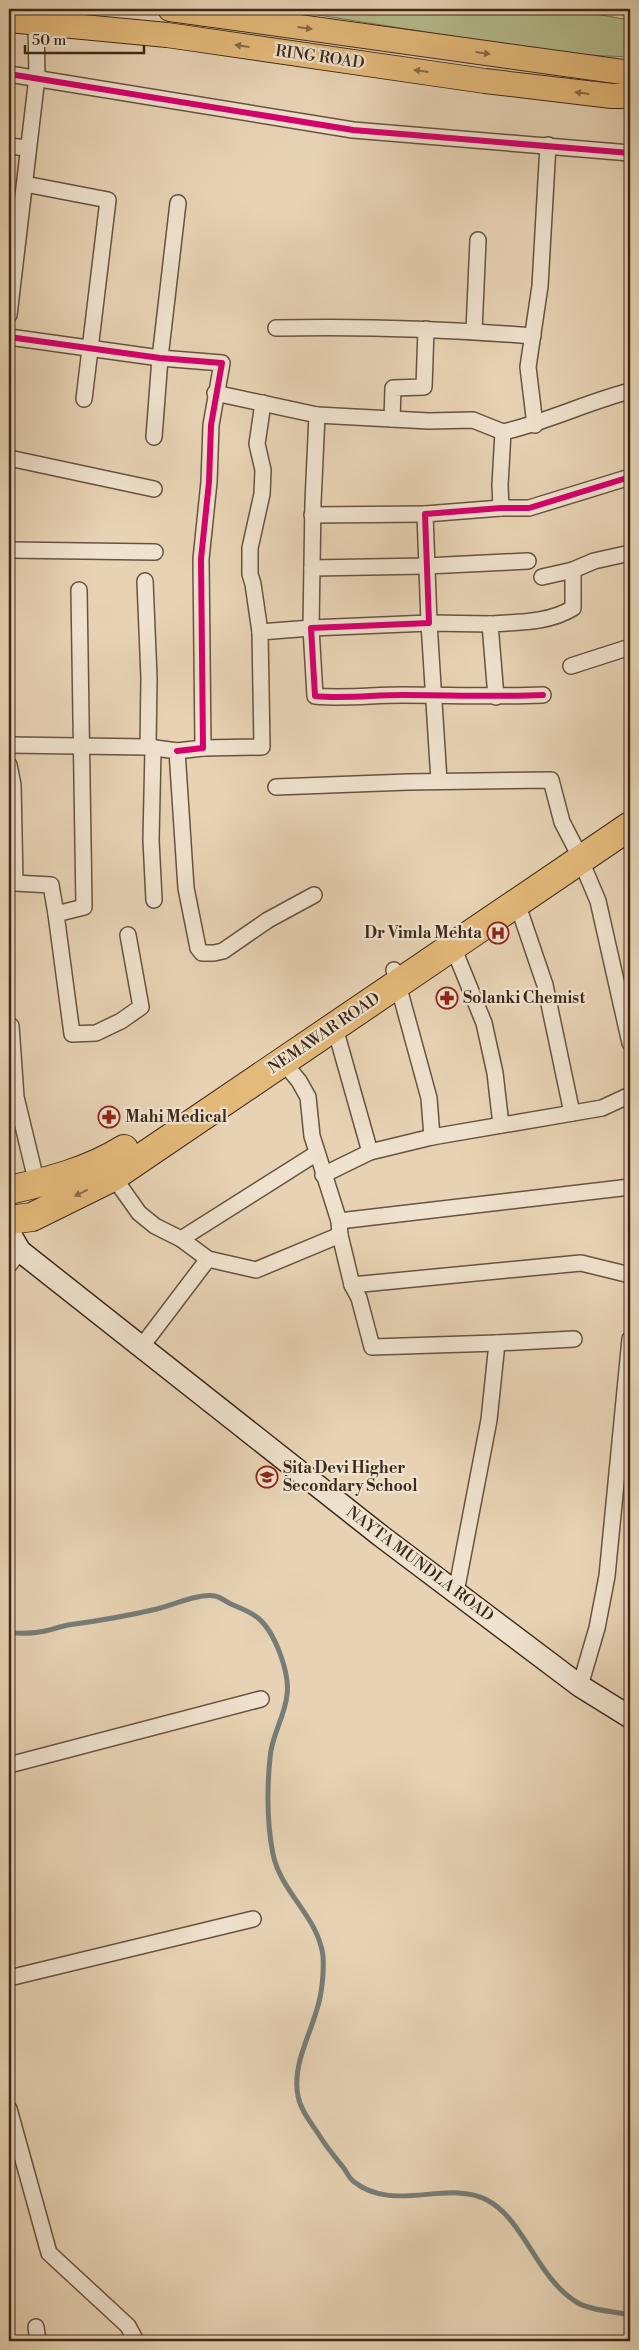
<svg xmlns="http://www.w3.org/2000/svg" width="639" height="2350" font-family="'Libre Bodoni',serif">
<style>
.green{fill:#b4bc8e;stroke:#787254}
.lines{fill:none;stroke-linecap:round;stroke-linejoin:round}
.stream{stroke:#767d78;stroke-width:5}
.street-casing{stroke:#685340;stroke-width:18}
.secondary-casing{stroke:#3d2819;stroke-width:24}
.primary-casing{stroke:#3d2819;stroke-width:26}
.highway-casing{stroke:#3d2819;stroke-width:30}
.street{stroke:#efe2ce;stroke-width:15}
.secondary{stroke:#efe2ce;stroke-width:21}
.primary{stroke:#e4ba7a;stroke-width:24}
.highway{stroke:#e4ba7a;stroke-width:28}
.cycleway-casing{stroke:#efe2ce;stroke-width:9}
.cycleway{stroke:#d6006c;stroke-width:6}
.oneway{fill:#886a45}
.labels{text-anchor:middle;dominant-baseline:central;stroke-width:4.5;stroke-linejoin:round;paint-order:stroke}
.street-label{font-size:16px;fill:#3d2819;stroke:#efe2ce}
.poi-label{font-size:16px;font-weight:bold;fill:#3d2819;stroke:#efe2ce;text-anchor:start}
</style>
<rect width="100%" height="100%" fill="#e7d3b4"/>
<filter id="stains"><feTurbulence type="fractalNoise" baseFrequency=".004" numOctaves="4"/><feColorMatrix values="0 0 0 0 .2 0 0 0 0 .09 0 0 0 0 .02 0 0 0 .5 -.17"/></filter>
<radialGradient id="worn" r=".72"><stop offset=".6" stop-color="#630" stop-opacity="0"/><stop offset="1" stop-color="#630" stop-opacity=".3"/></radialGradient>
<!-- green -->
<path class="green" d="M 280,9 L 566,9 L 630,20 L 630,57 L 565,54 Z"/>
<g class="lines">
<!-- stream -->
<path class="stream" d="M 9,1633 C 19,1633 29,1634 39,1632 C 49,1631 58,1627 68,1625 C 98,1621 127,1616 157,1609 C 173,1605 199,1593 215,1596 C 220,1597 227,1602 231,1604 C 240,1608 251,1612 258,1618 C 275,1632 290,1673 287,1695 C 285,1716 271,1737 270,1758 C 267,1789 267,1824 273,1854 C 281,1893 318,1916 323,1956 C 324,1972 322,1994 317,2009 C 309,2038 292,2066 298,2096 C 301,2112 313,2125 321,2138 C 328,2149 335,2157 343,2167 C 347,2172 348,2177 353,2181 C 393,2214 447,2179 487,2200 C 525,2220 536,2278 578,2303 C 592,2311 614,2311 630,2315"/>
<!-- street casing -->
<g class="street-casing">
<g id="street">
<path d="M 9,74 L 353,130 L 630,153"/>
<path d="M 9,146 L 27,148"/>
<path d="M 25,184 L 108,200 L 84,399"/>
<path d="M 9,315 L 37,77 L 36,22"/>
<path d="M 276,328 C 362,326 448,329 533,336"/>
<path d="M 474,331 L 478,240"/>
<path d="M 9,337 L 160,358 L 222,363 L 211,425 L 209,482 L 201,559 L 203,748 L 177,751"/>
<path d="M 317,415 L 429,421 L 473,420 L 503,432"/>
<path d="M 392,419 L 393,388 L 424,387 L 426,329"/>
<path d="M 535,425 L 528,367 L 540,286 L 548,145"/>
<path d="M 154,437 L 160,358 L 178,203"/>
<path d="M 9,458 L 154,489"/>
<path d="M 501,508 L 500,485 L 503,432 C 547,422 587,402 630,391"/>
<path d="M 312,515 L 425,514"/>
<path d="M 9,550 L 155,552"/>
<path d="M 312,568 L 426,566 L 528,561"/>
<path d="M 542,577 L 573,570"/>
<path d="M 145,581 L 149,678 L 148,747"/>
<path d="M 79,590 L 84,907 L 56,914 L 72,1034 L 96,1033 L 121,1021 L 141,1007 L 128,935"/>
<path d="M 260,632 L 253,584 L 250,574 L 250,548 L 262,494 L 263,470 L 257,444 L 263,403"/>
<path d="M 571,666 L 630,647"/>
<path d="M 543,695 C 496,697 449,695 402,695 C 373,695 344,699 315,696 L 311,628 L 429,623 L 425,514 L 501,508 L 529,508 L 630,477"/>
<path d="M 496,697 L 490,624 C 518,622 549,623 573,608 L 573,570 L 594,561 L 630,553"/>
<path d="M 9,745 L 148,747 L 177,751 L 186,888 L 198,948 L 202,953 L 214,953 L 223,951 L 268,920 L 314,895"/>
<path d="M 203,748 L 262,747 L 260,632 L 311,628 L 313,502 L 317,415 L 215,393"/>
<path d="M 153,749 L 151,840 L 154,900"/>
<path d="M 9,765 L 13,785 L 15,883 L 9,883"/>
<path d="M 439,781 L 429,623 L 490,624"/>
<path d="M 276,787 L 408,782 L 551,780 L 562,822 L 576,849 L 598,901 L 630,1043"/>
<path d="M 15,883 L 51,885 L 56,914"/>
<path d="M 515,897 L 545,985 L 572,1113"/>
<path d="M 451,942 L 484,1023 L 495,1073 L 501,1125"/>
<path d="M 394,970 L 429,1098 L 432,1137"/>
<path d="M 333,1021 L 370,1152"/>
<path d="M 11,1026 L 16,1097 L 37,1184"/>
<path d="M 280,1058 L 299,1081 L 308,1097 L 312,1136 L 339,1221 L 340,1235 L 352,1285 L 359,1298 L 372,1347 L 497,1343"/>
<path d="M 110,1172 L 139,1213 L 155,1226 L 181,1239 L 208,1259 L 256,1270 L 340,1235"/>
<path d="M 323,1175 L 370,1152 L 432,1137 L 602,1108 L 630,1095"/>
<path d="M 339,1221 L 630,1187"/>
<path d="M 181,1239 L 317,1153"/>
<path d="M 9,1265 L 20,1251"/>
<path d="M 352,1285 L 581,1263 L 630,1275"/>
<path d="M 142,1346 L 208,1259"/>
<path d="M 456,1592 L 489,1420 L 497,1343 L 574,1339"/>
<path d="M 580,1686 L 597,1628 L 607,1576 L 630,1339"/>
<path d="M 9,1765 L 261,1699"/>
<path d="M 9,1978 L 253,1919"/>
<path d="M 9,2109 L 49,2253 L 128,2326 L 136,2341"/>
<path d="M 36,2327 L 38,2341"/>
</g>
</g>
<!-- secondary casing -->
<g class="secondary-casing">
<path id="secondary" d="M 9,1232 L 20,1251 L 381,1536 L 580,1686 L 630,1717"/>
</g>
<!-- primary casing -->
<g class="primary-casing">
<g id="primary">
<path d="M 170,9 L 630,73"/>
<path d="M 9,20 L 167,35 L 485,81 L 612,96 L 630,96"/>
</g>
</g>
<!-- highway casing -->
<g class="highway-casing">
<g id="highway">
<path d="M 9,1190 C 49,1181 89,1171 124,1149"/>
<path d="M 9,1220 L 32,1217 L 113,1177 L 630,826"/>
</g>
</g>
<!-- street -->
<use href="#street" class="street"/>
<!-- secondary -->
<use href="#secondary" class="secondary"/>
<!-- primary -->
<use href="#primary" class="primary"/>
<!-- highway -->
<use href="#highway" class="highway"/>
<!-- cycleway casing -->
<g class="cycleway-casing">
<g id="cycleway">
<path d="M 9,74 L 353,130 L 630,153"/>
<path d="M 9,337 L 160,358 L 222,363 L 211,425 L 209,482 L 201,559 L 203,748 L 177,751"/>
<path d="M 543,695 C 496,697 449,695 402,695 C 373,695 344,699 315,696 L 311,628 L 429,623 L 425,514 L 501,508 L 529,508 L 630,477"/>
</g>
</g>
<!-- cycleway -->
<use href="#cycleway" class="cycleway"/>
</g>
<!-- one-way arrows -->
<defs><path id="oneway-solid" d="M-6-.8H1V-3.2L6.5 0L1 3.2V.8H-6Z" transform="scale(1.25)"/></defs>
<g class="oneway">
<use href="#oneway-solid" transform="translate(305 28) rotate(8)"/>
<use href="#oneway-solid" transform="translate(242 46) rotate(-172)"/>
<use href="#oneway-solid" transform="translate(483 53) rotate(8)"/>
<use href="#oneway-solid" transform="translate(421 71) rotate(-172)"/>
<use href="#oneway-solid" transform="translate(582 93) rotate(-173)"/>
<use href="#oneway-solid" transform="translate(81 1193) rotate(154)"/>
</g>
<!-- icons -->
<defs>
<g id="hospital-ring" transform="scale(1.125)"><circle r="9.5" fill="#efe2ce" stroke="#8f2418" stroke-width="1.5"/><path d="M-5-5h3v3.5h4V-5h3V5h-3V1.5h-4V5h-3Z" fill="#8f2418"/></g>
<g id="pharmacy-ring" transform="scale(1.125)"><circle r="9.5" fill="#efe2ce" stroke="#8f2418" stroke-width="1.5"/><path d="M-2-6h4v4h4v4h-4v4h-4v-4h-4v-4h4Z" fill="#8f2418"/></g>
<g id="school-ring" transform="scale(1.125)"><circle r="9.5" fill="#efe2ce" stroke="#8f2418" stroke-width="1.5"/><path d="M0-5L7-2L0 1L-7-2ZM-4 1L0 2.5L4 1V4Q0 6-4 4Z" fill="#8f2418"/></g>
</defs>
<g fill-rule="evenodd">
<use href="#hospital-ring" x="498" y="933"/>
<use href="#pharmacy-ring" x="447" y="998"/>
<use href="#pharmacy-ring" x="109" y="1117"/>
<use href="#school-ring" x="267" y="1477"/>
</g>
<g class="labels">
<!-- street labels -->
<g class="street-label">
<text transform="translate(320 57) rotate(8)">RING ROAD</text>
<text transform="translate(324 1033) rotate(-34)">NEMAWAR ROAD</text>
<text transform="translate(420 1564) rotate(37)">NAYTA MUNDLA ROAD</text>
</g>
<!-- poi labels -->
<g class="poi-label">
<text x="482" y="933" text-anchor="end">Dr Vimla Mehta</text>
<text x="463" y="998">Solanki Chemist</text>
<text x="125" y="1117">Mahi Medical</text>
<text x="283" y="1468">Sita Devi Higher<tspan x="283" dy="18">Secondary School</tspan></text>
</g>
</g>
<!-- margin -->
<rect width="639" height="2350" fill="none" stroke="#e7d3b4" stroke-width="30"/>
<rect x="10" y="10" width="619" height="2330" fill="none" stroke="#3d2819" stroke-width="2.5"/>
<rect x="15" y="15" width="609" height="2320" fill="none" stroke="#3d2819"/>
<!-- scale -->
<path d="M25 45v8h119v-8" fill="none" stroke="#3d2819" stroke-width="2.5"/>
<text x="32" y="45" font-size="15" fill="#3d2819" stroke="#efe2ce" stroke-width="4" paint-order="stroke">50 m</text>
<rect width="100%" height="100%" filter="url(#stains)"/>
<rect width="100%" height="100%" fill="url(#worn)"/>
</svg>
